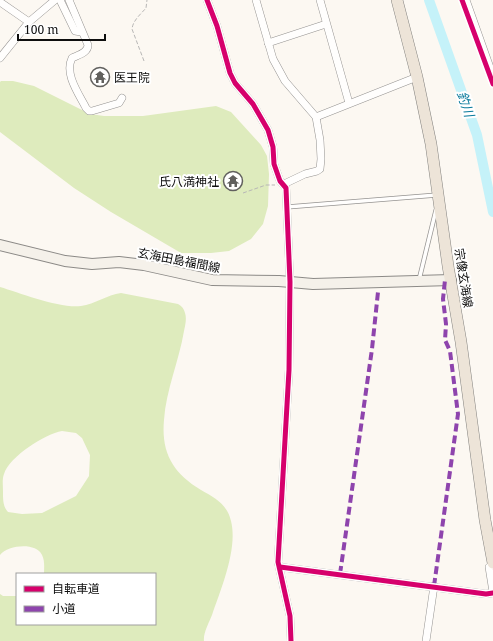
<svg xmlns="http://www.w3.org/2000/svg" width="493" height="641" font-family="'Noto Serif','Noto Sans JP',serif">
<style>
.forest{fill:#deebbd;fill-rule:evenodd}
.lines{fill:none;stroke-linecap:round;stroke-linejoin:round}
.river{stroke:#c5f2f9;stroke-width:10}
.lane-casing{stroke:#959391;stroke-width:5}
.street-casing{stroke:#959391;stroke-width:8}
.secondary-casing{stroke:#8c8a87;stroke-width:12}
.primary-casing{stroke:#82817e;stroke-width:12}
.path{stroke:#b8b7b6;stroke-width:1;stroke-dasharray:4 2;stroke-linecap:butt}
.lane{stroke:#fffefd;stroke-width:3.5}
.street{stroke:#fffefd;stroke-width:7}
.secondary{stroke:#f5f1ea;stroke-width:10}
.primary{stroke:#ede4d8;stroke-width:11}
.quiet{stroke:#8e44ad;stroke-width:4;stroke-dasharray:8 4;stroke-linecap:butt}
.cycleway-casing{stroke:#fff;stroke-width:8}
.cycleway{stroke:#d6006c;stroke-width:5}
.labels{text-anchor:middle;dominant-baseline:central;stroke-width:4;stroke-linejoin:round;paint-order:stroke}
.poi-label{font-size:12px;fill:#0e0e0e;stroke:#fff;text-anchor:start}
.street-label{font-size:12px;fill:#0e0e0e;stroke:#fff}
.water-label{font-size:13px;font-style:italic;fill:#0c7c9d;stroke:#fff}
</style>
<rect width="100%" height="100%" fill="#fcf8f2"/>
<!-- forest -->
<g class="forest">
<path d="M 1,81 L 13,81 L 34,86 L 90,114 L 104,116 L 143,116 L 216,106 L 231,112 L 261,145 L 267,156 L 269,174 L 268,206 L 263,224 L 251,239 L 229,251 L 211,253 L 181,253 L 111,212 L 74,188 L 0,132 L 0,82 Z"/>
<path d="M 0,287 C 20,293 61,309 81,306 C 95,304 107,295 121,293 L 178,304 C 182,306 184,309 185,313 C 187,319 185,326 184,331 C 179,361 166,390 164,420 C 161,453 173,473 201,490 C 215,498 227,504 231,521 C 238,549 221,589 212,615 C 209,623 203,633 204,641 L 0,641 L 0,594 L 3,596 L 17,596 L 17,624 L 155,624 L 155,574 L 44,574 C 44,568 45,561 42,555 C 36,542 8,545 0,555 ZM 62,431 L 76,433 L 82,438 L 90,455 L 89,476 L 76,496 L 42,513 L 22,514 L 8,512 C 3,507 3,499 3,492 C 3,486 2,479 4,474 C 10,456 45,434 62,431 Z"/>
</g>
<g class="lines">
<!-- river -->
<path class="river" d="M 429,0 L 477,135 L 493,212"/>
<!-- lane casing -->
<g class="lane-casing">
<g id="lane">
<path d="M 287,207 L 437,195"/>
<path d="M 419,280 L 436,210"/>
</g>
</g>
<!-- street casing -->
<g class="street-casing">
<g id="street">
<path d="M 60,0 L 75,31 L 81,32"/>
<path d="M 69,0 L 88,45 C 88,53 78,55 72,58 C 64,74 79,94 86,108 L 89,111 L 92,111 L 119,103 L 122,98"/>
<path d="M 207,0 L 217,26 L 230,73 L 235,83 L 253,104 L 268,130 L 273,147 L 274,164 L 280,181 L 286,188 L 290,282 L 289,370 L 278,562 L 290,616 L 291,641"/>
<path d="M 256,0 L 273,59 L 285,81 L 316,117 L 320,140 L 321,159 L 320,169 L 317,171 L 305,174 L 284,184"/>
<path d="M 320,0 L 349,103"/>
<path d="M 466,0 L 493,76"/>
<path d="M 0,2 L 29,22"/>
<path d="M 268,43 L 326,24"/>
<path d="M 0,58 L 29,22 L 55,0"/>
<path d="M 316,117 L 417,77"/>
<path d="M 493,565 L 489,567 L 493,592"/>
<path d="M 280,567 L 486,594 L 493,593"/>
<path d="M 426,641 L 434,586"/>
</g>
</g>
<!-- secondary casing -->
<g class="secondary-casing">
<path id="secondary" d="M 0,245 L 65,261 L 92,264 L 119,262 L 144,265 L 212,280 L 279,281 L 313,284 L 451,280"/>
</g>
<!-- primary casing -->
<g class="primary-casing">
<path id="primary" d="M 397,0 L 417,77 L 431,144 L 448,266 L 461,342 L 485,520 L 493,563"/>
</g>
<!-- path -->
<g class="path">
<path d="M 144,61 L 132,29 C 133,20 141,14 146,8 L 147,0"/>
<path d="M 243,193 L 266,185 L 275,185"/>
</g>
<!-- lane -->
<use href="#lane" class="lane"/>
<!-- street -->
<use href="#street" class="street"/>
<!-- secondary -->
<use href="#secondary" class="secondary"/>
<!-- primary -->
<use href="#primary" class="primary"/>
<!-- quiet -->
<g class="quiet">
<path d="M 340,574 L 372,349 L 378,292"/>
<path d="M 434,586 L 458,414 L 450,351 L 445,340 L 446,324 L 443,299 L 445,280"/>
</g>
<!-- cycleway casing -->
<g class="cycleway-casing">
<g id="cycleway">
<path d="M 207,0 L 217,26 L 230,73 L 235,83 L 253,104 L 268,130 L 273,147 L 274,164 L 280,181 L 286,188 L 290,282 L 289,370 L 278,562 L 290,616 L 291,641"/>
<path d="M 462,0 L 493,84"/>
<path d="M 280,567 L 486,594 L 493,593"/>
</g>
</g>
<!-- cycleway -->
<use href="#cycleway" class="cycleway"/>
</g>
<!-- icons -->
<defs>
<g id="temple-ring" transform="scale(1)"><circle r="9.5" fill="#fff" stroke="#61605e" stroke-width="1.5"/><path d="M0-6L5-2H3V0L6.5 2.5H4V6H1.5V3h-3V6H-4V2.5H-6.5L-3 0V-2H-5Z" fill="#61605e"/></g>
</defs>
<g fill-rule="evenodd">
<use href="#temple-ring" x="100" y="77"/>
<use href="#temple-ring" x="233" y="181"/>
</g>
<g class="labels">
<!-- poi labels -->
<g class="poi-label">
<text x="114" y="77">医王院</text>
<text x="219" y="181" text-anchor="end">氏八満神社</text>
</g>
<!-- street labels -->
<g class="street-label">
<text transform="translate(179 260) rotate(11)">玄海田島福間線</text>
<text transform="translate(464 278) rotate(81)">宗像玄海線</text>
</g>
<!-- water labels -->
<g class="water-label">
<text transform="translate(466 104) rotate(71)">釣川</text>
</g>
</g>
<!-- legend -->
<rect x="16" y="573" width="140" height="52" fill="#ffffff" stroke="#9f9f9f"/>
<rect x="24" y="586" width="20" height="6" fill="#d6006c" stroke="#9f9f9f"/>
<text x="52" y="593" font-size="12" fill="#0e0e0e">自転車道</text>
<rect x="24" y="606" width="20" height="6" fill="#8e44ad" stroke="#9f9f9f"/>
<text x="52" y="613" font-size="12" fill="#0e0e0e">小道</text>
<!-- scale -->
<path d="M18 34v6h87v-6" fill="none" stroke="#0e0e0e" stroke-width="2"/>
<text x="24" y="34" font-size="12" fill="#0e0e0e" stroke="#ffffff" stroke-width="3" paint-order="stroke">100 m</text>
</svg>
